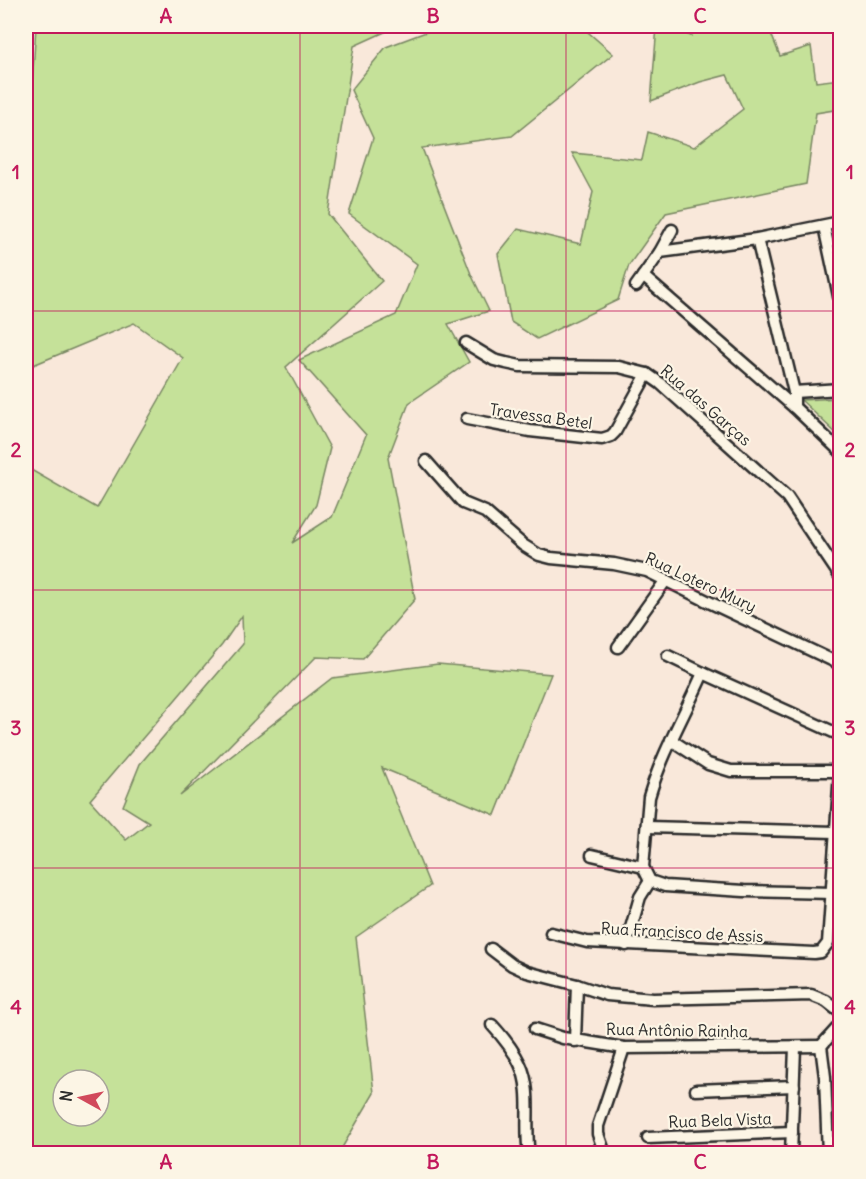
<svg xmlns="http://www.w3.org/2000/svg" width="866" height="1179" font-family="Delius,sans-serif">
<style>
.green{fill:#c5e199;stroke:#788662;stroke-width:1.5;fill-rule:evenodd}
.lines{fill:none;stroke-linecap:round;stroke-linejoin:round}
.lane-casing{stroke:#2b2b2b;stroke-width:10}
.street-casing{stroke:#2b2b2b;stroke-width:15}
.lane{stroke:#fcf5e5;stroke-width:5}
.street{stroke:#fcf5e5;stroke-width:10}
.grid{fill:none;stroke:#c2185b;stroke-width:1.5;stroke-opacity:0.55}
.labels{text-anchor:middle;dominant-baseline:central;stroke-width:4.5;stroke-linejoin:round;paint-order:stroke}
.street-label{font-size:16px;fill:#2b2b2b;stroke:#fcf5e5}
.neatline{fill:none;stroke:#c2185b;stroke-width:2}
.grid-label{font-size:20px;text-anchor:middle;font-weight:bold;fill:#c2185b}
</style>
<rect width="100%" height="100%" fill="#f9e8da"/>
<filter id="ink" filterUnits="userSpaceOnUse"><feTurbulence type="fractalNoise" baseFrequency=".0167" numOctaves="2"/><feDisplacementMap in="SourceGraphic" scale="12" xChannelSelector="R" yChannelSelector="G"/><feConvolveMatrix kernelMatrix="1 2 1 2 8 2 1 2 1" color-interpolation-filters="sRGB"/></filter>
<g filter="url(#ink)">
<!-- green -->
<g class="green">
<path d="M 36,26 L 398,26 L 354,46 L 328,214 L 382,281 L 286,367 L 330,448 L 316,505 L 292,543 L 332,517 L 366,435 L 299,360 L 396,315 L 417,264 L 349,214 L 373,138 L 351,90 L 386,47 L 442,26 L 581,26 L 613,54 L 512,136 L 422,148 L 471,274 L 489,311 L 448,324 L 469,362 L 409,403 L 388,458 L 415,599 L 363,659 L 316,657 L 180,796 L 332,678 L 438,664 L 551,674 L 495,815 L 382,768 L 430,886 L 356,937 L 374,1093 L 339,1153 L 26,1153 L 26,467 L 97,508 L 183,358 L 134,323 L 26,368 L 26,121 L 31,100 ZM 242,616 L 243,644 L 140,764 L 123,806 L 149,822 L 126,840 L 90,800 L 222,645 ZM 63,1080 L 99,1080 L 99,1116 L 63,1116 Z"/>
<path d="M 657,26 L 681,26 L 681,32 L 691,36 L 700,26 L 768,26 L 780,56 L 811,46 L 816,82 L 840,79 L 840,109 L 816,113 L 806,184 L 666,213 L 629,265 L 618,300 L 537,339 L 511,322 L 498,254 L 518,229 L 581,244 L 593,192 L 572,153 L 642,160 L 648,132 L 694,147 L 743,109 L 727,75 L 700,82 L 651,101 Z"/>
<path d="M 840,398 L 840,437 L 801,400 Z"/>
</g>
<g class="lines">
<!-- lane casing -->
<g class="lane-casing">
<path id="lane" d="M 840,42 L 840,41"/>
</g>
<!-- street casing -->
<g class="street-casing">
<g id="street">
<path d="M 824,226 L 840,301"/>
<path d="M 757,239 L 794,392 L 794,407 L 840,451"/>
<path d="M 660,252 L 757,239 L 840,222"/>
<path d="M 643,276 L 794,407"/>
<path d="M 636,286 L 660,252 L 672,230"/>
<path d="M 466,343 L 494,360 L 506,363 L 520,366 L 619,367 L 647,374 L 660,383 L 787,497 L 840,576"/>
<path d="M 794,392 L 840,389"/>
<path d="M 467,419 L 530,431 L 602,439 L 611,436 L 615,432 L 647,374"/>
<path d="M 426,461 L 463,503 L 485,512 L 523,545 L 539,555 L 551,558 L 614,564 L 647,571 L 711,603 L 840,664"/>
<path d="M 618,647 L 666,580"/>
<path d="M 668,656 L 703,673"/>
<path d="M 671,740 L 708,764 L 731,771 L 840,771"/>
<path d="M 647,827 L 835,832"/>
<path d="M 592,855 L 643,867"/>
<path d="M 833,893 L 744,891 L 665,886 L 650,881 L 643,867 L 649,797 C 662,753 685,714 703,673 L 840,735"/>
<path d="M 551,933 L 587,942 L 814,953 L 821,952 L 828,943 L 840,772"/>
<path d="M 626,945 L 640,897 L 650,881"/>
<path d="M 491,949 L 512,965 L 527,972 L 577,985 L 607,995 L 653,999 L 811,995 L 826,1001 L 840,1012"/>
<path d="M 492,1025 C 503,1037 513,1049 520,1064 C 533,1091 524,1125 529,1154"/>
<path d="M 535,1029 L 563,1038 L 624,1048 L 821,1046"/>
<path d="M 575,1041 L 577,985"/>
<path d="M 821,1046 L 825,1077 L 828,1154"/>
<path d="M 821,1046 L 840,1025"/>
<path d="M 696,1090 L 794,1086"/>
<path d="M 648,1138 L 792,1132"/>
<path d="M 605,1154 L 598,1134 L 598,1126 L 624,1048"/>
<path d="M 791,1154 L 795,1047"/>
</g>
</g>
<!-- lane -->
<use href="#lane" class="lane"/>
<!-- street -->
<use href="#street" class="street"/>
</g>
</g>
<!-- grid -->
<path class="grid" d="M 300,26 L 300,1154M 566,26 L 566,1154M 26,311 L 840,311M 26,590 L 840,590M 26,868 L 840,868"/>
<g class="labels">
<!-- street labels -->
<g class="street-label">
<text transform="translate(706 405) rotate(41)">Rua das Garças</text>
<text transform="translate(541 416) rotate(8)">Travessa Betel</text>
<text transform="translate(701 582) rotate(25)">Rua Lotero Mury</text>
<text transform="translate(682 932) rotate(3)">Rua Francisco de Assis</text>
<text transform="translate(677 1030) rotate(1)">Rua Antônio Rainha</text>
<text transform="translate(720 1120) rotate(-2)">Rua Bela Vista</text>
</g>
</g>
<!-- margin -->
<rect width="866" height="1179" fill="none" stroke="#fcf5e5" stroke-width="66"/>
<!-- north arrow -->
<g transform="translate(81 1098) rotate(278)"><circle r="28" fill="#fcf5e5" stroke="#a8a49b" stroke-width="1.5"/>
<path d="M0-4.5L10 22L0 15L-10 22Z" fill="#d1495b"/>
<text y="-9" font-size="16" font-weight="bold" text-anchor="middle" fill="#2b2b2b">N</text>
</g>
<rect x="33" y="33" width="800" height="1113" class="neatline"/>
<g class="grid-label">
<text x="166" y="23">A</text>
<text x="433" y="23">B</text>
<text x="700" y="23">C</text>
<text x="16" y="179">1</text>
<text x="850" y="179">1</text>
<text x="16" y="457">2</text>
<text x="850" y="457">2</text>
<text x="16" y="735">3</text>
<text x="850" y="735">3</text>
<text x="16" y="1014">4</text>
<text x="850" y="1014">4</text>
<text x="166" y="1169">A</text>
<text x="433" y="1169">B</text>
<text x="700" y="1169">C</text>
</g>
</svg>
